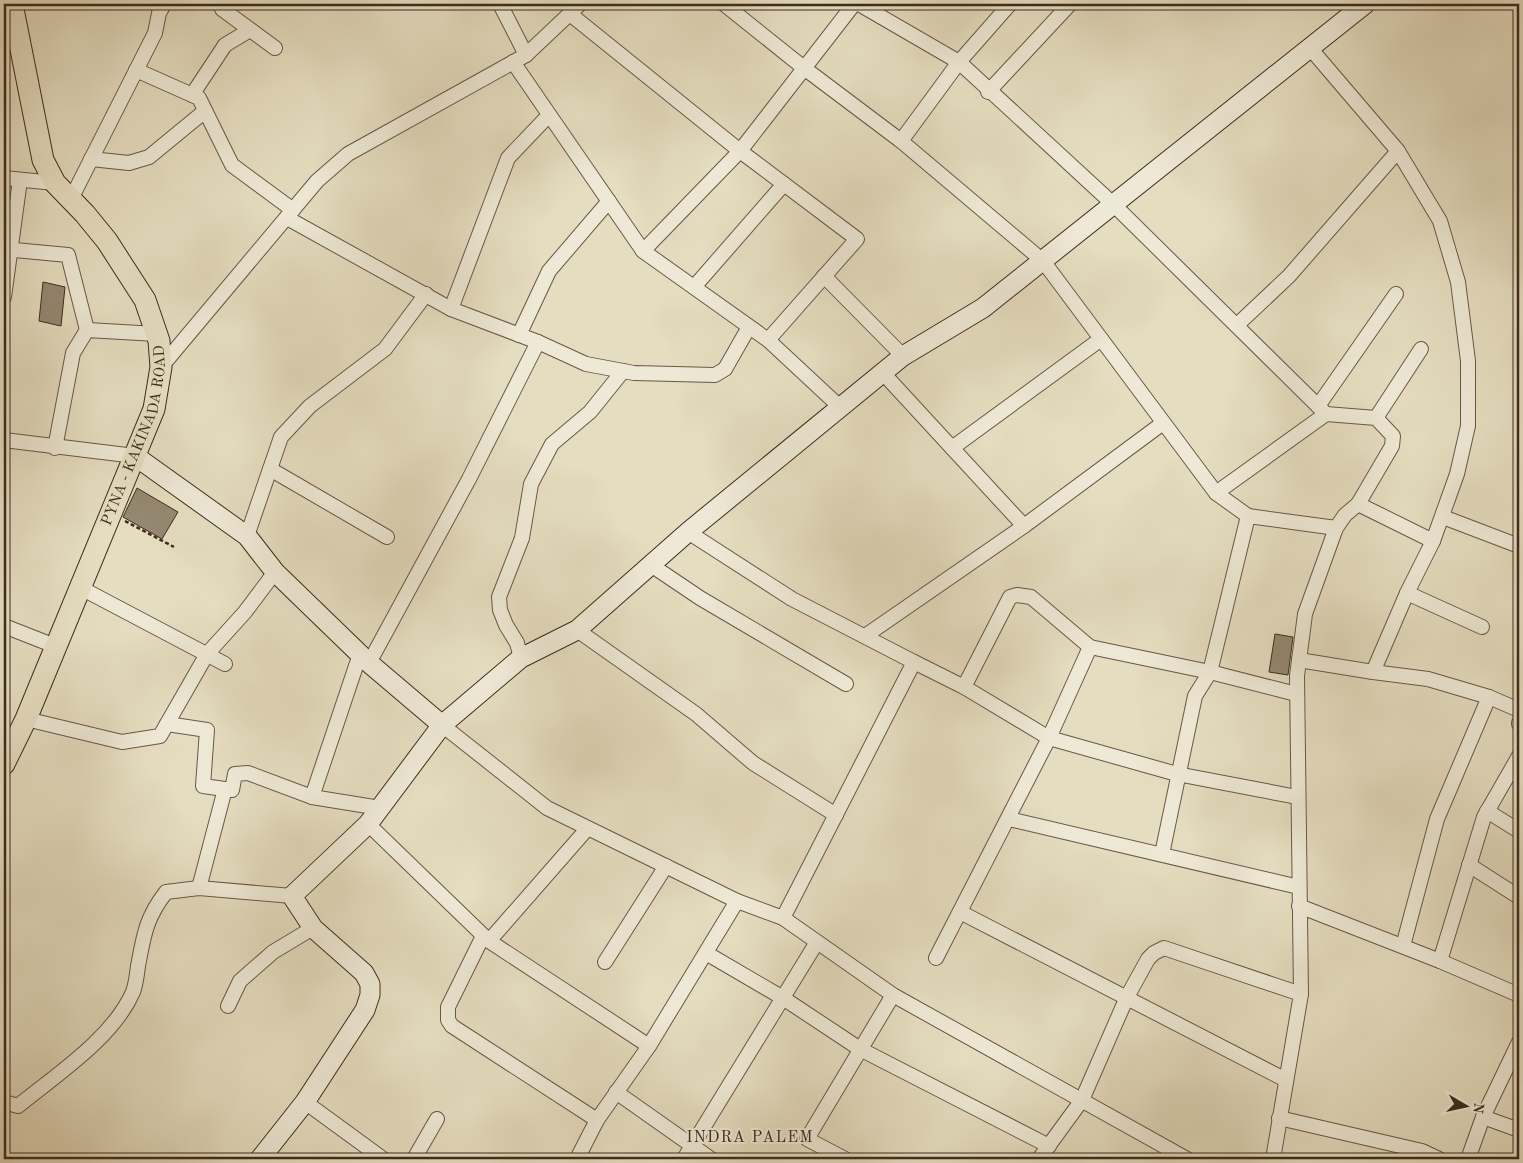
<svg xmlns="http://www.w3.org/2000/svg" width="1523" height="1163" font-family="'Old Standard TT',serif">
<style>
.building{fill:#958872;stroke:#3e2c1e}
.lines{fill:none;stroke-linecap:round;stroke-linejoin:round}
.street-casing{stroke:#685846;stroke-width:16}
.secondary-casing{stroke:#3e2c1e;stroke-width:21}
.primary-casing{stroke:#3e2c1e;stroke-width:23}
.path{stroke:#3e2c1e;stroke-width:2.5;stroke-dasharray:4 2.5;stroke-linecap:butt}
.street{stroke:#eee9d6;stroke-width:14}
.secondary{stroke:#eee9d6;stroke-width:19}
.primary{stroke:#e5ddc0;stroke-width:21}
.labels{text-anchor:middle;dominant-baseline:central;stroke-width:4;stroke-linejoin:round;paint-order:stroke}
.street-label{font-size:15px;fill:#3e2c1e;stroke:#eee9d6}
.neighbourhood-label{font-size:16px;letter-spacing:1px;fill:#3e2c1e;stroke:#eee9d6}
</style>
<rect width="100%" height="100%" fill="#e5ddc0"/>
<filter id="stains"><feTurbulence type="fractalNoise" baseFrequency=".004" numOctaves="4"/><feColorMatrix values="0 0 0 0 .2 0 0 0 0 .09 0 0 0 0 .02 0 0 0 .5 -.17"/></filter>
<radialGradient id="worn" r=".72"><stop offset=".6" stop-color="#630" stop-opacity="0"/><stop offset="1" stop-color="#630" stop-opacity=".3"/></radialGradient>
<!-- building -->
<g class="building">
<path d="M 43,282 L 65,287 L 61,326 L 39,321 Z"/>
<path d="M 137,488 L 178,512 L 162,539 L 123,517 Z"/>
<path d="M 1275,634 L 1293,637 L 1288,675 L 1269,672 Z"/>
</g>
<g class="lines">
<!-- street casing -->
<g class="street-casing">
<g id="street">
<path d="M 229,4 L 222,9 L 275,48"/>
<path d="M 500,4 L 526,55 L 580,4"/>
<path d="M 724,4 L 804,68 L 901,141 L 1043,261 L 1216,493 L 1248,516"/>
<path d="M 859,4 L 959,62 L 1113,204 L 1326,414 L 1216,493"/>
<path d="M 570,14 L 740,151 L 854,4"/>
<path d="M 513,62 L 643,251"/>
<path d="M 136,70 L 199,98 L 232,165 L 293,210"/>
<path d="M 988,92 L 1070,4"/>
<path d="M 192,95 L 225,45 L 250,30"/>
<path d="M 901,141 L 959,62 L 1010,4"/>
<path d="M 91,159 L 129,163 L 149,157 L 205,111"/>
<path d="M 4,178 L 55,183"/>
<path d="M 71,199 L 155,33 L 159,13 L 164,4"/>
<path d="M 287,218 L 451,309 L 538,342 L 469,479 L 369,663"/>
<path d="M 4,249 L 68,255 L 87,330"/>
<path d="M 824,276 L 903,356"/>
<path d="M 694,287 L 784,184"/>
<path d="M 4,297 L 20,180"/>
<path d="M 451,309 L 508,158 L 549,115"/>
<path d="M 1237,325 L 1289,276 L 1398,151"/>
<path d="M 519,335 L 549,271 L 609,201"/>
<path d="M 768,340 L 857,239 L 740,151 L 643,251 L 768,340 L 840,407"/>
<path d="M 538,342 L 586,364 L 634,373 L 715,375 L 725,369 L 749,327"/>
<path d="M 161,367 L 317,181 L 348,154 L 526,55"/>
<path d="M 883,373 L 1024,526"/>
<path d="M 1318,406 L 1396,294"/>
<path d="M 1326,414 L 1376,418 L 1393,436 L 1392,446 L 1358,504"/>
<path d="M 1376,418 L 1421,349"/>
<path d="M 4,440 L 135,456"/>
<path d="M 55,448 L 73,353 L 87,330 L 157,334"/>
<path d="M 952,448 L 1101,339"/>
<path d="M 270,469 L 387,537"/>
<path d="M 1443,517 L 1519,546"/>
<path d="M 688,532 L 792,599 L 914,662 L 783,918"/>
<path d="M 247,536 L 281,437 L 310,406 L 385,349 L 426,294"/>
<path d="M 651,565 L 700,598 L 846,684"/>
<path d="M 79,587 L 225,664"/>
<path d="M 1407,593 L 1482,627"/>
<path d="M 4,626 L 55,646"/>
<path d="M 577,630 L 696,714 L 753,763 L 836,815"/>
<path d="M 865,636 L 1024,526 L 1163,423"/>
<path d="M 521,658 L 517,643 L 506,625 L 500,610 L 499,597 L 522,538 L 531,484 L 552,444 L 590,412 L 623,371"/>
<path d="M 1299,660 L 1373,672 L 1407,593 L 1433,541 L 1457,474 L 1468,426 L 1468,361 L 1458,282 L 1440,221 L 1398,151 L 1310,48"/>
<path d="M 914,662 L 964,687 L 1049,738 L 936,958"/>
<path d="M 1373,672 L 1428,679 L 1489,697 L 1519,710"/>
<path d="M 964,687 L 1010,597 L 1017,595 L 1031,597 L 1090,647"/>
<path d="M 1296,694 L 1210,672 L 1090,647 L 1049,738 L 1177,774 L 1297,797"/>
<path d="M 26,719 L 122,742 L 160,736 L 207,654 L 245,612 L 275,572"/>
<path d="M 1519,723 L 1519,724"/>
<path d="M 167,724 L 207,730 L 203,786 L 232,790 L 235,774 L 248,773 L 312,797 L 380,808"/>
<path d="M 442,725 L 547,808 L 737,901 L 783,918 L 893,995 L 1187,1159"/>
<path d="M 312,797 L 360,654"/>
<path d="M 1487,811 L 1519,831"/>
<path d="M 1009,819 L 1299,887"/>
<path d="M 368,824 L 489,941 L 649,1046"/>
<path d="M 1162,854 L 1195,696 L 1210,672 L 1248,516 L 1336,528"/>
<path d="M 1469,865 L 1519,897"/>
<path d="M 199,888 L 225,789"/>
<path d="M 1299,906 L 1440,961 L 1519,995"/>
<path d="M 960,912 L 1286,1080"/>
<path d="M 483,936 L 448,1007 L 448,1020 L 452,1026 L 597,1120"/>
<path d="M 489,941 L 587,829"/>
<path d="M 1403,946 L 1437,819 L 1489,697"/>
<path d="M 706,953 L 783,998 L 860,1049 L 1049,1146"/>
<path d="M 1440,961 L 1484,817 L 1519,756"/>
<path d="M 605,962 L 666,866"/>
<path d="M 1301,994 L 1297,676 L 1305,614 L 1336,528 L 1345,515 L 1358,504 L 1433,541"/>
<path d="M 228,1006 L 240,981 L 273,952 L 313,928"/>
<path d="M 616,1092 L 711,1159"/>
<path d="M 4,1102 L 18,1106 C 56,1075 113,1038 133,992 C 136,984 137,974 138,966 C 144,934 146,918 166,892 L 199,888 L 292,896"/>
<path d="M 305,1102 L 383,1159"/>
<path d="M 1483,1117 L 1519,1130"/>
<path d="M 1279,1118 L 1422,1151 L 1439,1159"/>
<path d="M 414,1159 L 437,1119"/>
<path d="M 577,1159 L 597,1120 L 649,1046 L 737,901"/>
<path d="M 684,1159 L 817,942"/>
<path d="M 845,1159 L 807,1139 L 893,995"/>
<path d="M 1039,1159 L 1082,1100 L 1127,997 L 1148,959 L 1154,953 L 1164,948 L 1301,994 L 1273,1159"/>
<path d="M 1468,1159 L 1483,1117 L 1519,1042"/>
</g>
</g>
<!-- secondary casing -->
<g class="secondary-casing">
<g id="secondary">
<path d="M 135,456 L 247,536 L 275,572 L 369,663 L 442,725 L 368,824 L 292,896 L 313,928 L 364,973 L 370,984 L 370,995 L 365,1010 L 305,1102 L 260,1159"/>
<path d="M 442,725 L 521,658 L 577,630 L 688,532 L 903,356 L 983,308 L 1365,4"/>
</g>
</g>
<!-- primary casing -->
<g class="primary-casing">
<g id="primary">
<path id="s1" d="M 4,764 L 26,719 L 154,409 L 161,367 L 159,341 L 145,300 L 107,241 L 85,214 L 55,183 L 43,160 L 12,4"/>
</g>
</g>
<!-- path -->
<path class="path" d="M 125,521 L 174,547"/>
<!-- street -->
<use href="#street" class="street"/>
<!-- secondary -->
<use href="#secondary" class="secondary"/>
<!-- primary -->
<use href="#primary" class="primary"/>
</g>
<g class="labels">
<!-- street labels -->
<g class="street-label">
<text stroke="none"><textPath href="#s1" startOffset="355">PYNA - KAKINADA ROAD</textPath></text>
</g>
<!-- neighbourhood labels -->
<g class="neighbourhood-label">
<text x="750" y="1138">INDRA PALEM</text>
</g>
</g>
<!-- margin -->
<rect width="1523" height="1163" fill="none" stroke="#e5ddc0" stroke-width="20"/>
<rect x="5" y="5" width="1513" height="1153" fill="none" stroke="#3e2c1e" stroke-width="2.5"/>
<rect x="10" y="10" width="1503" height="1143" fill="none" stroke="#3e2c1e"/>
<!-- north arrow -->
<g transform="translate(1466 1106) rotate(99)" stroke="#eee9d6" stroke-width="4" paint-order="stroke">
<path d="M0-4L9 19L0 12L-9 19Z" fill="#3e2c1e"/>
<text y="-8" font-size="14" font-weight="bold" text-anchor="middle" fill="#3e2c1e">N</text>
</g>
<rect width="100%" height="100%" filter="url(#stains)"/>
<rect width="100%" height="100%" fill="url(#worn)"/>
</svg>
